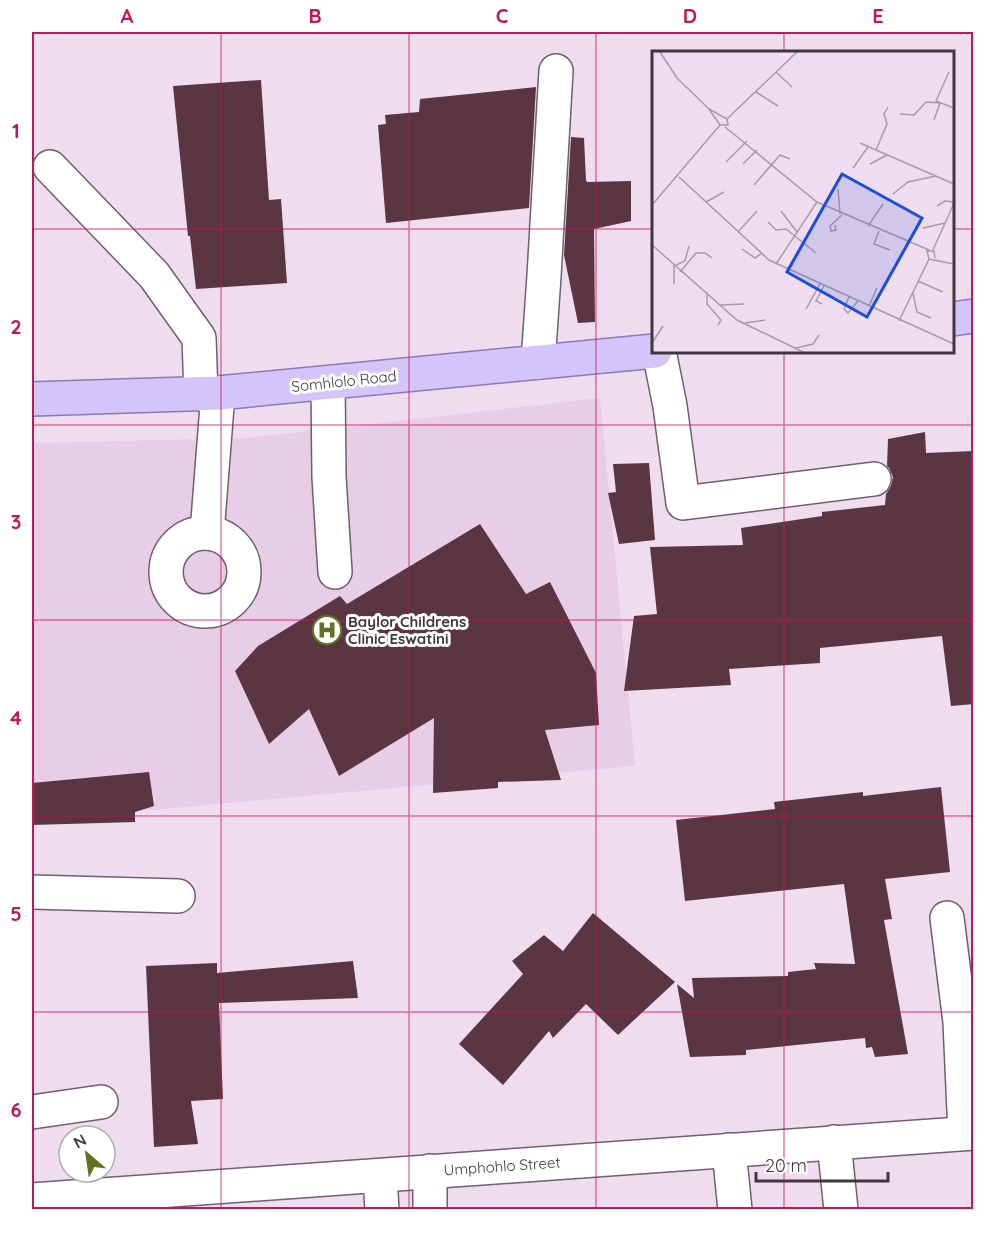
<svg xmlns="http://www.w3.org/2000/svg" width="1005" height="1241" font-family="Quicksand,sans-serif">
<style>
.built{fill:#e7cee6}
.building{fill:#593642}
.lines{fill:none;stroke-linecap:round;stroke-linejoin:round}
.minor-casing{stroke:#705f70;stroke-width:36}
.major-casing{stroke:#8c7ab6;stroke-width:36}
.minor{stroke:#fff;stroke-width:33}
.major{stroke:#d3c5fa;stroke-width:33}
.grid{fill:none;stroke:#c2185b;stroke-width:1.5;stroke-opacity:0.55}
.labels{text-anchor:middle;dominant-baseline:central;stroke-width:6;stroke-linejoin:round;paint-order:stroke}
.street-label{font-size:15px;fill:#3f373f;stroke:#fff}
.poi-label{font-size:15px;font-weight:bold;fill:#3f373f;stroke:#fff;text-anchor:start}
.inset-road{fill:none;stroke:#a99aa9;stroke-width:1.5}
.view{fill:#1d4ed8;fill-opacity:0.15;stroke:#1d4ed8;stroke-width:3}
.inset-edge{fill:none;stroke:#3f373f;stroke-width:3}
.neatline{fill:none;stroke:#c2185b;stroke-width:2}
.grid-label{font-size:20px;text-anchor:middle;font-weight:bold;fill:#c2185b}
</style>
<rect width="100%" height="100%" fill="#f0dcef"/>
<!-- built -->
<path class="built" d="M 600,398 L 635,766 L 32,821 L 32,443 L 246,438 Z"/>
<!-- building -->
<g class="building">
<path d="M 261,80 L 269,200 L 281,199 L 287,283 L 196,289 L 190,236 L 188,236 L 173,86 Z"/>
<path d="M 536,87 L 529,208 L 386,223 L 378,125 L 386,124 L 385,115 L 419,112 L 420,99 Z"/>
<path d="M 571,137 L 584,138 L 586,180 L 587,182 L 631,181 L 631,221 L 594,229 L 595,322 L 578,323 L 564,255 Z"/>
<path d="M 925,432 L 926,453 L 974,451 L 974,704 L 951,706 L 942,636 L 820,648 L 820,663 L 729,669 L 731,685 L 624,691 L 634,616 L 657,614 L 650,547 L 743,545 L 741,528 L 822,516 L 822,512 L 885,505 L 886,494 L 891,486 L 893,477 L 889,468 L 887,466 L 888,439 Z"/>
<path d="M 649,463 L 655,540 L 619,544 L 608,493 L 616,492 L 613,464 Z"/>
<path d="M 480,524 L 526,594 L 550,582 L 596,673 L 599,725 L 545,730 L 561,780 L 498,782 L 498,788 L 433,793 L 434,718 L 339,776 L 309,709 L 269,744 L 235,671 L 258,646 L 340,596 L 347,604 Z"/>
<path d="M 149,772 L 154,806 L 135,812 L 135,822 L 32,825 L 32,783 Z"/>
<path d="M 941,787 L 950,872 L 885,879 L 892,919 L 884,920 L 908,1054 L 875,1057 L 872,1047 L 866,1048 L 865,1038 L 746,1050 L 746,1055 L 690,1057 L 677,984 L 694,998 L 692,978 L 788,976 L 788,972 L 816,969 L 814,963 L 855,964 L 844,884 L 685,901 L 676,820 L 775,809 L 774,802 L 863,792 L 863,796 Z"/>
<path d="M 593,913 L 675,982 L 618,1035 L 586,1004 L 553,1038 L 549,1031 L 503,1085 L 459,1044 L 523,974 L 512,961 L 544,935 L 563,951 Z"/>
<path d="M 353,961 L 358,998 L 219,1003 L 223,1099 L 191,1101 L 198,1144 L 154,1147 L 146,966 L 217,963 L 217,973 Z"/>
</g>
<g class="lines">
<!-- minor casing -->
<g class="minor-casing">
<g id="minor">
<path d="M 50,167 L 154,275 L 199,338 L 201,394"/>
<path d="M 659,351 L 670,406 L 683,503 L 874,479"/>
<path d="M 538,362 L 544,276 L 556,71"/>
<path d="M 328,383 L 329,477 L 335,572"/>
<circle cx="205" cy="572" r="39"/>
<path d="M 207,533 L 218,393"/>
<path d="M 32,892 L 178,896"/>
<path d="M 947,918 L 960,1022 L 965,1133"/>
<path d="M 32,1112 L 101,1102"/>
<path d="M 834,1142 L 841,1210"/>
<path d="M 729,1150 L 735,1210"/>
<path d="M 430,1171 L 430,1210"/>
<path d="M 380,1176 L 382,1210"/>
<path d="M 32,1200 L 974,1133"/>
</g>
</g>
<!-- major casing -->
<g class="major-casing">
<g id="major">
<path d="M 952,319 L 974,316"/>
<path d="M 32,399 L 218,393 L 655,351"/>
</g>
</g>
<!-- minor -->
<use href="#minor" class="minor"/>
<!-- major -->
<use href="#major" class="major"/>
</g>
<!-- grid -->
<path class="grid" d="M 221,32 L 221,1210M 409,32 L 409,1210M 596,32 L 596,1210M 784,32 L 784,52M 32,229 L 654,229M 952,229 L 974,229M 784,351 L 784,1210M 32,425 L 974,425M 32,620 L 974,620M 32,816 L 974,816M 32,1012 L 974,1012"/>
<!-- icons -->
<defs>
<g id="hospital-ring" transform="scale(1.5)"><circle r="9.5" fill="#fff" stroke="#60711f" stroke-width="1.5"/><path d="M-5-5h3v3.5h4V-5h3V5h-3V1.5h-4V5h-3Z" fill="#60711f"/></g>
</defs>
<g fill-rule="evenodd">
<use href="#hospital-ring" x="327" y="630"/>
</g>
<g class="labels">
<!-- street labels -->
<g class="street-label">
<text transform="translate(344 381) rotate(-6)">Somhlolo Road</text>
<text transform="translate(502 1166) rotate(-4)">Umphohlo Street</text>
</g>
<!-- poi labels -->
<g class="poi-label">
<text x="348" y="621">Baylor Childrens<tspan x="348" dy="17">Clinic Eswatini</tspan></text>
</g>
</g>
<!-- overview -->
<g transform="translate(652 51)">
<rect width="302" height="302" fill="#f0dcef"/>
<path class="inset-road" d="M 8,1 L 25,27 L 57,58 L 75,68 L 76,74 L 68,74 L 57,58M 124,21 L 140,36M 297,21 L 284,50 L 302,57M 104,41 L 126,55M 248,63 L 262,64 L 274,51 L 288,52 L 282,69M 75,68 L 145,1M 73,76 L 165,151 L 277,199M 208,92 L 302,133M 224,99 L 235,73 L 232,63 L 236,56M 74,111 L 95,90M 91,113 L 105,99M 218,113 L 235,104M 201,117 L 216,96M 27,126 L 117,209 L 302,293M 102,134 L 128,104 L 138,108M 186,138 L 188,163M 241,143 L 256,131 L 284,125M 54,151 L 72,141M 0,154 L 68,74M 285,155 L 293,150 L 302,151M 129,160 L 145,181M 116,171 L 124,179 L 134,178 L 164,202M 183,174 L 184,179 L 179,180 L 178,175 L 190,164M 216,175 L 231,153M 271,177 L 293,172M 227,180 L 222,193 L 238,199M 86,181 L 105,160M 0,194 L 85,269 L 151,301M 90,198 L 103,207 L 110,202M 281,199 L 302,152M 283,207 L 282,200 L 275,200 L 277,208 L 302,213M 124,213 L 165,151M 28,221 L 44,202 L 53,202 L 60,207M 266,230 L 291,241M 22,233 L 22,215 L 33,210 L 37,195M 55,241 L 55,253 L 69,269 L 66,274M 261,242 L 265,261 L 279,267M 197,246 L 192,258 L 196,262 L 206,250M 170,253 L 164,250 L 172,235M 69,254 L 92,253M 217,255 L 225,237M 154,258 L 168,233M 247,270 L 277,208M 93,272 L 113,269M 0,292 L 11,275M 144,297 L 161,293 L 167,284"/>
<path class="view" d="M 190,123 L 270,167 L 215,266 L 135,221 Z"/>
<rect width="302" height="302" class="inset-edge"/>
</g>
<!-- border -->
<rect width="1005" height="1241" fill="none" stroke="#ffffff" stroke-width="66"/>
<!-- north arrow -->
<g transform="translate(87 1154) rotate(331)"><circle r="28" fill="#ffffff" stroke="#b2afb2" stroke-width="1.5"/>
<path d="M0-4.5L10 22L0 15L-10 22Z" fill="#60711f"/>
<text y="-9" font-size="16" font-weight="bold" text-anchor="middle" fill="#3f373f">N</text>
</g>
<!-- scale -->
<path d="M756 1172v9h132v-9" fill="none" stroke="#3f373f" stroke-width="3"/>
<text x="765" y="1172" font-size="18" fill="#3f373f" stroke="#ffffff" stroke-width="4.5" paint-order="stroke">20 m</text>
<rect x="33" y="33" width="939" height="1175" class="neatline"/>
<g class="grid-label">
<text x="127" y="23">A</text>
<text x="315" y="23">B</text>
<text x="502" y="23">C</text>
<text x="690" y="23">D</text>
<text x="878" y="23">E</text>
<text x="16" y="138">1</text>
<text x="16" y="334">2</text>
<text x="16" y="529">3</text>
<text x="16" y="725">4</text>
<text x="16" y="921">5</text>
<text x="16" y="1117">6</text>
</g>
</svg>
